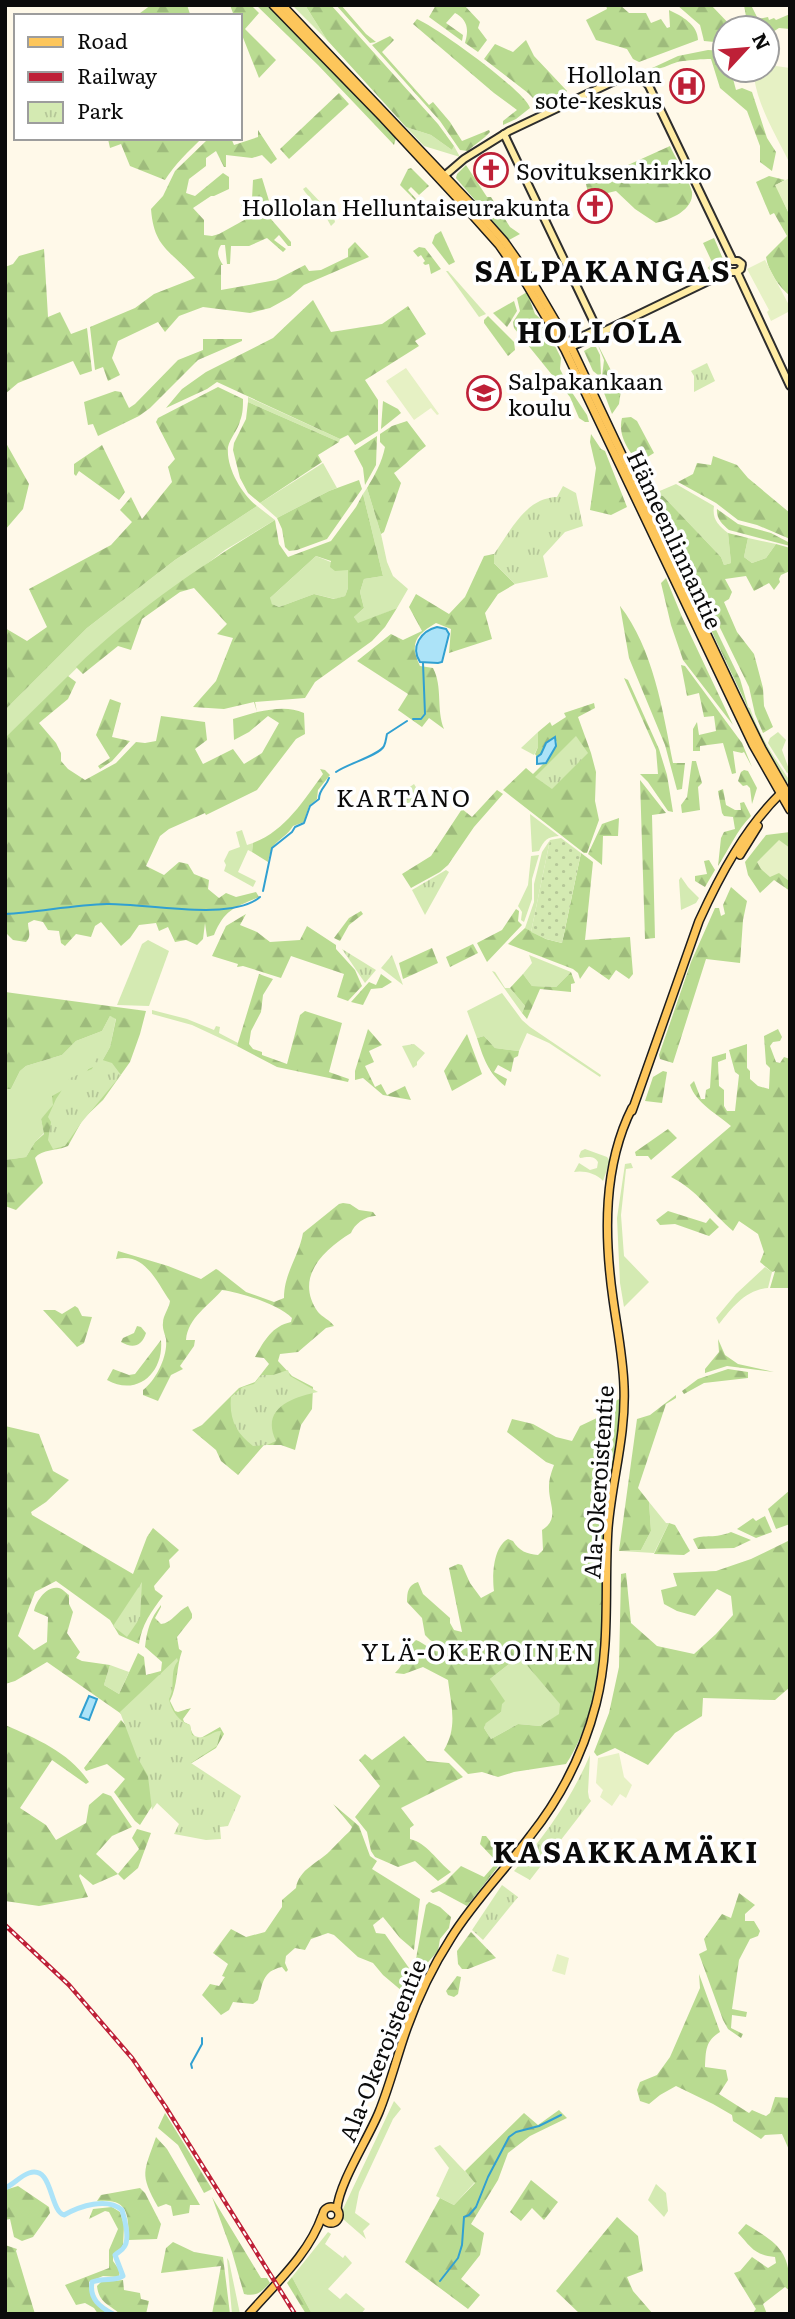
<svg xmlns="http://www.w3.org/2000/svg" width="795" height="2319" font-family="Literata,serif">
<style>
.grass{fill:#d4eab2}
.forest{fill:url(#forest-firs);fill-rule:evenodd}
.park{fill:url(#park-tufts)}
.garden{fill:url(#garden-dots)}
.pitch{fill:#e6f1c4}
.water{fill:#ace3f8;stroke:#31a0d1;stroke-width:2}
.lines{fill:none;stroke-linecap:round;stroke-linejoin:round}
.stream{stroke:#31a0d1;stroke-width:2}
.river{stroke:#ace3f8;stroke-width:5}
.secondary-casing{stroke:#2d2d2d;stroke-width:10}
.primary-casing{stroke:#1c1c1c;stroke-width:10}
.secondary{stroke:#ffeca4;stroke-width:6}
.primary{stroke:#fdc65b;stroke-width:7}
.rail-casing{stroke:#be2037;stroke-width:4.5}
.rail{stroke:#fff;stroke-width:2;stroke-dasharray:5;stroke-linecap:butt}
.labels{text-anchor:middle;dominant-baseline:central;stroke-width:7;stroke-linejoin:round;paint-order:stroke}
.poi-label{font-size:23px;fill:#0b0b0b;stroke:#fff;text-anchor:end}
.street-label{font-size:23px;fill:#0b0b0b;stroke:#fff}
.neighbourhood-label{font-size:24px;letter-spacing:2px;fill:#0b0b0b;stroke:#fff}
.district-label{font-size:30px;font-weight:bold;letter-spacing:2px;fill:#0b0b0b;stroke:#fff}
</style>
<defs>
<pattern id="forest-firs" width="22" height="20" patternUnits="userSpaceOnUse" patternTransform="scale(1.75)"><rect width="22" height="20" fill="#b9db91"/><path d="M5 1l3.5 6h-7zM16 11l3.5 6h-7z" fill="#9ebb7c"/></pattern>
<pattern id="park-tufts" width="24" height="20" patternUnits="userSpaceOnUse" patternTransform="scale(1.75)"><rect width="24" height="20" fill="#d4eab2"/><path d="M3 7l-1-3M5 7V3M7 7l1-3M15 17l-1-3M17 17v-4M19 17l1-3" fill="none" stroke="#b5c798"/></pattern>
<pattern id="garden-dots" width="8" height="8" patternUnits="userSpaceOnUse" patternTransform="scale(1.75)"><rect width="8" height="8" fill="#d4eab2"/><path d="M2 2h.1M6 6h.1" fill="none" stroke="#b5c798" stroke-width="1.8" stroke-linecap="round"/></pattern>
</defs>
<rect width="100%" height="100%" fill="#fff9e9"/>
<!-- grass -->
<g class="grass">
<path d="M 292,5 L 305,5 L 327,40 Z"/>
<path d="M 406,127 L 431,135 L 452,150 L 454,146 L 460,157 L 424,146 Z"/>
<path d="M 306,187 L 323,205 L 321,207 L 324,206 L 334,218 L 335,222 L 331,226 L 321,208 L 318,207 L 305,192 L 303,189 Z"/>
<path d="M 446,271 L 448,271 L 486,314 L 479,317 Z"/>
<path d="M 248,397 L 340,439 L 339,442 L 248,402 Z"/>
<path d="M 323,463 L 337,488 L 329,491 L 277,518 L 260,503 Z"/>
<path d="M 676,484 L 714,506 C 712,519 718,525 728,533 L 731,563 L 724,565 L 721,557 L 663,496 L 655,493 Z"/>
<path d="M 367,488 L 381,534 L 387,562 L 393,576 L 408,589 L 397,608 L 358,624 L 354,617 L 364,608 L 360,592 L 364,579 L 383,576 L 363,494 Z"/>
<path d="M 257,506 L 275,520 L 225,550 L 98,647 L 5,739 L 5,710 L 87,628 L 175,560 Z"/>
<path d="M 748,538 L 776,544 L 766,558 L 752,563 L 744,557 Z"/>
<path d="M 316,556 L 348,569 L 348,588 L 345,596 L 335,599 L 314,594 L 279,607 L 272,604 L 269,599 Z"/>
<path d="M 747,707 L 750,708 C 759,735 774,757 790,781 L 788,783 L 785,782 L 769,757 Z"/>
<path d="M 538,732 L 538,747 L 534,755 L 521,748 Z"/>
<path d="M 778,732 L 786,740 L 782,750 L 790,772 L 787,773 L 768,743 L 770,738 Z"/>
<path d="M 530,814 L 559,836 C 547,837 544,840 539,851 L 532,852 Z"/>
<path d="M 242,830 L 247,845 L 253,843 L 252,852 L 248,850 L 238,872 L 256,881 L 253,887 L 224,871 L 226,865 L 224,861 L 229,851 L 240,847 L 236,832 Z"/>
<path d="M 550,840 L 531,932 L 525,928 L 534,902 L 534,884 L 542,852 Z"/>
<path d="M 539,855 L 532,879 L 532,899 L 524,922 L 521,920 L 522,912 L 518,906 L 528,885 L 531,856 Z"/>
<path d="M 681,877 L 688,887 L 699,898 L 696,903 L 681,910 L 679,880 Z"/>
<path d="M 148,940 L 169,951 L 149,1006 L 117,1005 L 142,944 Z"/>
<path d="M 529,955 L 571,972 L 556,987 L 532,986 L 523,974 L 532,963 Z"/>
<path d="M 492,971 L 495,972 L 505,988 L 510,988 L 525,1006 L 522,1013 Z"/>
<path d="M 502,993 L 522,1020 L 530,1027 L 601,1075 L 600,1077 L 549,1043 L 527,1033 L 519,1051 L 495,1048 L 484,1036 L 477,1038 L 467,1011 Z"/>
<path d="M 152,1010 L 187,1019 L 214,1030 L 216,1026 L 220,1027 L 219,1033 L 238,1043 L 237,1046 L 192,1025 L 152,1014 Z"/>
<path d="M 110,1016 L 116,1018 L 110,1047 L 101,1063 L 88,1069 L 83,1080 L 41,1119 L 44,1133 L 35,1142 L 26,1157 L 5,1160 L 5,1089 L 11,1089 L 20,1071 L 26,1066 L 62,1055 L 76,1041 L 102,1031 Z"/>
<path d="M 585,1149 L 607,1157 L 610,1161 L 603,1181 C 597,1173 582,1170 574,1172 L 579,1163 L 590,1170 L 597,1168 L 598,1162 C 594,1155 587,1157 580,1158 L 579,1156 L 581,1151 Z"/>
<path d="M 631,1163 L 633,1168 L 626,1169 L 621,1215 L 624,1256 L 649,1282 L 624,1307 L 620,1283 L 617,1218 L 625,1164 Z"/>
<path d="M 765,1267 L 772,1272 L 768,1288 C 745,1290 732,1308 719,1324 L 716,1318 L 736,1294 Z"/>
<path d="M 649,1502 L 666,1523 L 669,1523 L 654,1553 L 621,1551 L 641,1550 L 651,1531 Z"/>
<path d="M 519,1656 L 560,1703 L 560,1714 L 540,1726 L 518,1724 L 491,1739 L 484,1728 L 486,1722 L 501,1712 L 490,1679 Z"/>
<path d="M 110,1665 L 129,1672 L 119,1694 L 104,1685 Z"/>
<path d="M 394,2101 L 401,2109 L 393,2119 L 359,2192 L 355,2213 L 370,2224 L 363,2231 L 366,2239 L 343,2219 L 343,2209 Z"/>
<path d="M 440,2145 L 475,2182 L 454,2205 L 436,2196 L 449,2168 L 434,2148 Z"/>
<path d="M 656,2184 L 666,2193 L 668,2211 L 664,2217 L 648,2200 Z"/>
<path d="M 328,2232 L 331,2234 L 325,2244 L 343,2258 L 345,2255 L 352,2263 L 328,2289 L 340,2299 L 346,2293 L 365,2309 L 361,2314 L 312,2314 L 292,2277 Z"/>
<path d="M 227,2258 L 229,2261 L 240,2314 L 232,2314 Z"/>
</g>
<!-- forest -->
<g class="forest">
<path d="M 151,5 L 187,5 L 190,14 L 136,16 Z"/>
<path d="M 230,5 L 251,5 L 259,13 L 245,29 L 276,60 L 259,78 L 240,30 L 240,16 L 234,16 Z"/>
<path d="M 256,5 L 268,5 L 396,138 L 394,145 L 318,65 Z"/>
<path d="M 305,5 L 331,5 L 438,124 L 454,146 L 452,150 L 431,135 L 406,127 L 327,40 Z"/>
<path d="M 336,5 L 341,5 L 366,34 L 376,42 L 370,43 Z"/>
<path d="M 436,5 L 464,5 L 480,22 L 478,28 L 487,40 L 478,52 L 465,43 C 469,30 468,20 455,13 L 446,23 L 463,35 L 462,41 L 429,17 Z"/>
<path d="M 606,5 L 620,5 L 629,13 L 646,13 L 651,23 L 661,19 L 667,28 L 670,27 L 669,10 C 682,16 698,25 698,40 L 639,62 L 633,59 L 627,49 L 596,40 L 586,20 L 607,9 Z"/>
<path d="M 677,5 L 711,5 L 733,28 L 725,28 L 725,43 L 704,41 L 700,25 Z"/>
<path d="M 744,5 L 751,5 L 758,19 L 768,17 L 769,20 L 774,18 L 776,20 L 790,14 L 790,29 L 779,28 L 768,35 L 767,28 L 748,28 Z"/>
<path d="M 417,19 C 436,27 524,90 530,108 L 516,119 L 503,125 L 503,121 L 517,110 L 494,93 L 413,24 Z"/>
<path d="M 390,36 L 394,40 L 382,52 L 429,105 L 433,102 L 450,122 L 462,141 L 489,130 L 490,132 C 484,139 475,144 468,151 L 460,150 L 440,121 L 372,45 Z"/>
<path d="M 526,40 L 534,56 L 567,91 L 550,104 L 540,105 L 528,93 L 484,59 L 495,44 L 513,52 Z"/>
<path d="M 708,50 L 725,51 L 725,70 L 737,70 L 732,75 L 736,90 L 742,88 L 752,92 L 767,138 L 776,152 L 772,171 L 760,162 L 760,146 L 747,111 L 720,88 L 711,59 C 702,59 691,60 683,61 C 671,62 662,71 650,69 L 678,56 Z"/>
<path d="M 339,93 L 349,104 L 289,159 L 280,149 Z"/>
<path d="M 258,130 L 277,159 L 271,164 L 262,155 L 252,158 L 226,155 L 226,167 L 224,167 L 216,151 L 206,158 L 206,166 L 189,179 L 186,193 L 195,196 L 223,173 L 229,177 L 229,189 L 214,196 L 211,196 L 193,208 L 204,220 L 204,235 L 212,236 L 219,234 L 248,218 L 241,205 L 252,199 L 253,180 L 262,178 L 270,204 L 266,207 L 270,218 L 291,242 L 291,246 L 288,246 L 279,235 L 274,240 L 286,249 L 283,252 L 267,238 L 249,246 L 231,246 L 230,264 L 227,264 L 225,245 L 221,245 C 216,253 218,257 223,265 L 221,265 L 221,290 L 276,280 L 305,265 L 309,271 L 321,270 L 348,257 L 348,249 L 355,242 L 369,257 L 304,285 L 290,297 L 270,308 L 250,313 L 203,307 L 179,316 L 165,332 L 158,322 L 118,341 L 112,358 L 120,375 L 108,381 L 103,367 L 95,370 L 90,327 L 135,308 L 154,294 L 195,278 C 171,250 154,249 151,209 L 163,196 L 175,171 L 207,140 L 231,138 L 234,145 L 258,137 Z"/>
<path d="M 202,138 C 189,151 174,165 165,180 L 130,166 L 121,144 L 110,148 L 108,139 Z"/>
<path d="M 670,146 C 675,157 690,182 692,192 C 694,210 670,220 656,223 L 635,209 L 616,191 L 603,194 L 596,189 L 588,193 L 586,184 Z"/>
<path d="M 466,165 L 487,197 L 491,197 L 510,227 L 520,234 L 509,240 L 456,178 L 457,174 Z"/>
<path d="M 411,168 L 429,186 L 419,195 L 411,187 L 408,190 L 416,199 L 415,200 L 400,185 L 408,169 Z"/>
<path d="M 769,176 L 785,180 L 776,185 L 790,216 L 790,296 C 779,287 768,271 766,257 L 787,236 L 774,213 L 770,215 L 756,182 Z"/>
<path d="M 441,231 L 455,262 L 449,265 L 432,243 L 435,235 Z"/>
<path d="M 714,238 L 723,259 L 723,265 L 710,270 L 708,268 L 712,262 L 703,243 Z"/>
<path d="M 419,247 L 425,248 L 441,269 L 431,274 L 429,264 L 425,265 L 423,263 L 425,261 L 421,255 L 418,257 L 413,251 Z"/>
<path d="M 44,249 L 48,317 L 60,312 L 71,334 L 87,328 L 92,371 L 80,375 L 73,361 L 18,383 L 5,394 L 5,267 L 13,264 L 19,256 Z"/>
<path d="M 527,292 L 535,314 L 542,320 L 561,358 L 560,369 L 571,391 L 587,415 L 589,422 L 585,422 L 579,418 L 570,397 L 514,328 L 513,322 L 520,311 L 517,298 Z"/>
<path d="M 313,300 L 331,332 L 382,324 L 408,306 L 426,334 L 415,341 L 419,346 L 365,380 L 378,400 L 378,431 L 355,445 L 348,435 L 340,439 L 217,382 L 207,389 L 166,408 L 182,389 L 206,372 L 273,338 Z"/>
<path d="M 514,301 L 517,311 L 507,327 L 493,313 Z"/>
<path d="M 488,316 L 514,342 L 515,350 L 508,356 L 484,323 L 484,320 Z"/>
<path d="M 203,339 L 242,339 L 242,341 L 198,360 L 150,408 L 139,416 L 98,436 L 93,424 L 88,425 L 84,402 L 115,391 L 121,392 L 129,408 L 135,404 L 178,360 L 203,350 Z"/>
<path d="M 597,343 L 621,390 L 619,404 L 612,414 L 601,385 L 604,360 Z"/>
<path d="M 591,347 L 596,347 L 600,355 L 601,374 L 598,375 L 593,371 L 584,351 Z"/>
<path d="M 218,387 L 243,399 C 243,406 243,414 240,421 C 238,430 230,438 228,447 C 226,468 242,494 257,506 L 175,560 L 87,628 L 5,710 L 5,628 L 27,641 L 47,627 L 29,589 L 111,545 L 132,522 L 120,510 L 131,497 L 142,519 L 172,482 L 168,467 L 175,459 L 156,422 L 158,418 Z"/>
<path d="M 383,401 L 398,409 L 401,413 L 381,429 Z"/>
<path d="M 248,402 L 339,442 L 318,455 L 322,462 L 260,503 L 248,493 L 240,478 L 233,450 L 234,443 L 246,419 Z"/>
<path d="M 631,417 L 637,421 L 654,453 L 644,459 L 644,468 C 631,455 617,437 622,418 Z"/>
<path d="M 407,421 L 426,446 C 414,455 406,464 394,473 L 401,483 L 384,532 L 381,534 L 367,488 C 375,475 382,462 385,447 L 380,442 L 380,434 L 392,426 Z"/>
<path d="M 5,430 L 6,443 L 29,484 L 23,509 L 5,530 Z"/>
<path d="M 591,434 L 601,449 L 605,451 L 627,507 L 611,515 L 590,510 L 596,468 L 590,442 Z"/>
<path d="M 377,436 L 376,465 L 365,485 L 363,468 L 354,451 Z"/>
<path d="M 102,445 L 125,492 L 119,500 L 79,471 L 76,476 L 74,474 L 74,464 Z"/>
<path d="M 713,456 L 737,465 L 748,478 L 790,513 L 790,539 L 757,525 L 738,520 L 716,503 L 678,482 L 693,474 L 697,463 L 711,465 Z"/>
<path d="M 359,480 L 362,489 L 327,539 L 297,550 L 289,551 L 285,547 L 282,529 L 277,518 L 329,491 Z"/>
<path d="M 363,494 L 383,576 L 364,579 L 360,592 L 364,608 L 354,617 L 358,623 L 397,608 L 385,627 L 372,641 L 315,682 L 305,698 L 255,702 L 257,712 C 274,709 288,706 304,713 L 305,734 L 296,739 L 257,790 L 206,815 L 205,813 L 169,829 L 160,836 L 146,866 L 164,875 L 179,862 L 188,864 L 194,874 L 209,880 L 208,889 L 219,898 L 226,893 L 236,897 L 256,892 L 259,897 C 234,908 225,909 214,935 L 207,937 L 205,923 L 203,939 L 197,945 L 186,940 L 175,942 L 168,927 L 159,931 L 156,923 L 139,925 L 130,938 L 121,946 L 101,922 L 95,926 L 91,937 L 76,934 L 65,946 L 61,943 L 59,931 L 48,930 L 43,922 L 34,920 L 28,923 C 28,930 32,936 26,942 L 13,940 L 5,932 L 5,739 L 7,736 L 68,676 L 76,682 L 68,699 L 39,723 L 56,743 L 61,753 L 61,761 L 68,769 L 85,780 L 116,763 L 136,742 L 145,743 L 156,741 L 161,716 L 205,722 L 207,740 L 195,749 L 203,764 L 233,749 L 244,764 L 262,753 L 279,723 L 268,716 L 249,732 L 234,740 L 233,719 L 257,712 L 254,702 L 224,709 L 193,707 L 216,681 L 233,638 L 217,634 L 227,624 L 194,588 L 180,592 L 142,619 L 131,650 L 118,646 L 83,674 L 76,667 C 135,610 205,563 275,520 L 279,544 L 288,557 L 331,541 L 356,507 ZM 316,556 L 331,561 L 330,567 L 335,571 L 348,570 L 348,588 L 345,596 L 334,599 L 314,594 L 279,607 L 272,604 L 270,598 Z"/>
<path d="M 656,494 L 663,496 L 721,557 L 724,565 L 731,563 L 728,533 L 748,538 L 744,557 L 752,563 L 766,558 L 776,544 L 790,548 L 790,571 L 781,575 L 779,579 L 780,582 L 774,590 L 769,583 L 754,591 L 746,576 L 725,579 L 732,592 L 729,599 L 724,602 L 737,632 L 754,654 L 763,688 L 764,706 L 773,727 L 763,733 L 755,714 L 749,687 L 700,587 L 674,540 Z"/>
<path d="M 717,509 L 738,524 L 771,533 L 790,543 L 790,546 L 729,530 C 722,524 716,518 717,509 Z"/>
<path d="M 494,554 L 494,563 L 515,584 L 498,594 L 485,613 L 492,639 L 449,653 L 451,629 L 436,623 C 416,635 409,643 420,666 L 433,668 C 443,687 436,709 444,729 L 429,718 L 422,727 L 398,710 L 408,694 L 357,661 L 391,634 L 403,640 L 422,631 L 409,607 L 416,594 L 449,614 L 465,597 L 484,556 Z"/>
<path d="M 680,565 L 682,565 L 703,603 L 740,679 L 749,710 Z"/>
<path d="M 666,578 L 682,617 L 733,725 L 683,660 L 671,625 L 661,583 Z"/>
<path d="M 620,606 C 653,648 663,711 673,763 L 685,763 L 682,789 L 677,790 L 665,745 L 629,658 Z"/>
<path d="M 681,665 L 685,666 L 742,743 L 752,767 L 744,752 L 742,753 L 733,751 L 736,773 L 732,774 L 723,743 L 700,746 L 700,751 L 693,751 L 693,729 L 697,722 L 699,735 L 716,731 L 714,716 L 704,717 L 699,693 L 687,696 Z"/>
<path d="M 624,678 L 628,680 L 659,749 L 667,775 L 673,812 L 668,811 L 648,782 L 640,774 L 658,774 L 656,750 Z"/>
<path d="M 110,699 L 121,703 L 112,737 L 130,741 L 112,761 L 100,769 L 98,766 L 110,758 L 96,735 Z"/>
<path d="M 594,703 L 595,708 L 578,717 L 591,753 L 596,772 L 595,801 L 599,820 L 587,853 L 584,853 L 503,790 L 526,768 L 533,774 C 543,764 554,755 557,741 L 537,757 L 535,754 L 538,747 L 538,732 L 550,722 L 552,726 L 566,717 L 564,713 Z"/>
<path d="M 692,761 L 696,761 L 702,783 L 698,787 L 700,810 L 682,813 L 681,805 L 687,797 Z"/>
<path d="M 320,769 L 325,770 L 330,775 L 318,790 L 317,799 L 309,806 L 304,822 L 293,826 C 282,843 273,837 268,862 L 252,852 L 253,843 C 285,831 304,800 323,774 Z"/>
<path d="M 744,770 L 748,771 L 757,788 L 752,804 L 750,788 L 747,785 L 743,786 L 738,781 L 741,772 Z"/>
<path d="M 640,780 L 666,813 L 652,815 L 655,938 L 645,939 Z"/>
<path d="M 723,789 L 726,805 L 735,810 L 741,810 L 740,803 L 744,802 L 751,816 C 737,830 729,849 718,866 L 721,838 L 724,832 L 735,829 L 733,817 L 724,816 L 722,813 L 718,791 Z"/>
<path d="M 497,790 L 503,794 L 474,827 L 448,865 L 440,872 L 411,888 L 402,874 L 431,856 L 462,809 L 472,817 Z"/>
<path d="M 619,818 L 618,836 L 603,836 L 602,865 L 588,854 L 602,824 Z"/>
<path d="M 790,832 L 790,891 L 774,880 L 760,893 L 748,875 L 745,862 L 766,835 Z"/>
<path d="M 581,853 L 593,862 L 585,940 L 630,937 L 633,974 L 629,979 L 616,970 L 609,980 L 589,966 L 580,979 L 578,973 L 573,969 L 508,944 L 525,928 L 546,939 L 562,943 Z"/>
<path d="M 709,860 L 715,870 L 705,887 L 695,881 L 695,876 L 707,874 L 704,861 Z"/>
<path d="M 731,887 L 747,901 L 743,920 L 740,963 L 706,959 L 673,1063 L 660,1059 L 659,1055 L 691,962 L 715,908 L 719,908 L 721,916 L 725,914 L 723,905 Z"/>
<path d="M 516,909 L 519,911 L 518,921 L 522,925 L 487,962 L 477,943 L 502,930 Z"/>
<path d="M 361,911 L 363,914 L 349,925 L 340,941 L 334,938 L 349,918 Z"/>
<path d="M 246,914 L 240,925 L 257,932 L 270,942 L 300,940 L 307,926 L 336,945 L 336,949 L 355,970 L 362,986 L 348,1001 L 337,997 L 344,974 L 291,956 L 281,978 L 243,966 L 237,967 L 238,964 L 212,956 L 226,926 Z"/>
<path d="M 473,944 L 478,953 L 450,967 L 446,957 Z"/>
<path d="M 432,948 L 438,963 L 403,979 L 399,963 Z"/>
<path d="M 571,972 L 575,983 L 571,984 L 571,992 L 540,989 L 527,1019 L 522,1013 L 525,1006 L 510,988 L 523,974 L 532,986 L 556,987 Z"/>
<path d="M 259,974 L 273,979 L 263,995 L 261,1012 L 251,1031 L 249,1044 L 253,1049 L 262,1052 L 262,1055 L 287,1064 L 300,1015 L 305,1011 L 342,1023 L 329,1072 L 349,1079 L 348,1082 L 277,1067 L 237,1046 Z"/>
<path d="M 381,974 L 392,982 L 382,988 L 371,989 L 363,1005 L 351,1002 L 369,982 L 376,985 Z"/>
<path d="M 5,992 L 146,1011 L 140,1034 L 130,1062 L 103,1100 L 83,1119 L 68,1146 C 57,1151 42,1149 35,1158 L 43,1183 L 16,1210 L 5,1206 L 5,1160 L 26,1157 L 35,1142 L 44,1134 L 41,1119 L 53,1105 L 52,1096 L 83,1079 L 88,1069 L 101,1063 L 110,1047 L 116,1019 L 110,1016 L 102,1031 L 76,1041 L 62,1055 L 26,1066 L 20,1071 L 11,1089 L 5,1089 Z"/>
<path d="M 368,1029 L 382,1045 L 369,1051 L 374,1062 L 365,1066 L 375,1087 L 381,1084 L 387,1095 L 405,1086 L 411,1100 L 383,1095 L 363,1078 L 355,1080 L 355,1071 Z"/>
<path d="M 778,1029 L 782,1037 L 780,1041 L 773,1042 L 770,1046 L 776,1062 L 780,1063 L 784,1057 L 790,1059 L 790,1288 L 770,1288 L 775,1271 L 772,1272 L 760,1262 L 764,1252 L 758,1234 L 739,1221 L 733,1231 C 712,1213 696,1189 671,1177 L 731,1126 C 717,1114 696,1103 690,1085 L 694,1081 L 701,1099 L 705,1099 L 706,1090 L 710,1088 L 712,1057 L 726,1053 L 726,1059 L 718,1062 L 719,1086 L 724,1090 L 724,1106 L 727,1111 L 735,1111 L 739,1075 L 735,1072 L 729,1050 L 747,1044 L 747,1068 L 750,1071 L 750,1079 L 758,1086 L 769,1089 L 770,1068 L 766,1064 L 764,1036 Z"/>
<path d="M 467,1034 L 482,1074 L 452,1091 L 444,1071 Z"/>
<path d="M 484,1036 L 495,1048 L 519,1051 L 518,1056 L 514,1058 L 511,1072 L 498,1065 L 494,1072 L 507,1079 L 505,1086 C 488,1073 483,1057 477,1038 Z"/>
<path d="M 663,1071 L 667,1072 L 662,1103 L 645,1101 L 653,1077 Z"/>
<path d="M 668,1129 L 677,1138 L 651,1160 L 648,1156 L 636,1156 L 635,1152 Z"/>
<path d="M 343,1203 L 350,1204 L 359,1210 L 373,1212 L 376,1216 C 367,1215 354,1224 351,1233 C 323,1250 294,1278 318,1312 C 322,1317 330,1320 334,1326 L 326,1328 L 298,1352 L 280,1354 L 278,1361 L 292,1376 L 313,1387 L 312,1409 L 301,1425 L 295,1450 L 281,1445 L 264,1445 L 238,1475 L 221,1461 L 216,1450 L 192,1430 L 202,1425 L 239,1388 L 255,1382 L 269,1364 L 264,1358 L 255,1357 C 264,1341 272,1326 291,1322 L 292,1318 C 278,1304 242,1293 222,1290 C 209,1306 188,1317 186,1340 L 195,1340 L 194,1346 L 180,1366 L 183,1369 L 171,1375 L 158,1401 L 143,1395 L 143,1390 C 156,1380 168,1356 166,1339 C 165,1334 162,1328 163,1323 C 163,1315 169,1309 170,1301 C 156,1281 145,1252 116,1259 L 118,1251 L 168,1266 L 201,1279 L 216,1269 L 218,1270 L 246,1292 L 274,1302 L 284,1298 C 284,1273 299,1256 303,1233 L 339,1204 Z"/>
<path d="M 668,1211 L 706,1223 L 710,1218 L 719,1227 L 709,1236 L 675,1224 L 660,1225 L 656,1220 Z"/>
<path d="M 75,1306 L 78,1308 L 82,1316 L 92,1317 L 84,1343 L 77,1347 L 43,1310 L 55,1310 L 62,1314 Z"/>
<path d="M 137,1326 L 141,1327 L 146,1333 C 142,1346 133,1349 121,1342 L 123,1338 L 134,1333 Z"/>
<path d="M 718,1339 L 725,1355 L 738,1364 L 774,1372 L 727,1366 L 705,1373 L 705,1369 L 719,1352 Z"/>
<path d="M 161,1340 C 164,1373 137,1397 107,1380 L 113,1369 L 129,1375 L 135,1374 Z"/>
<path d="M 728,1369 L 748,1372 L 748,1378 L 704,1383 L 684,1394 L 682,1391 L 698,1379 Z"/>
<path d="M 676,1395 L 676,1398 L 666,1404 L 638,1488 L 649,1502 L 651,1531 L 641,1550 L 619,1551 L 637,1419 L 650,1415 Z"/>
<path d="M 621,1398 C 620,1441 608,1482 604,1525 C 600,1564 604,1603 602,1642 C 600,1677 587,1735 566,1764 L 514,1772 L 498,1777 L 482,1772 L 468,1774 L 444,1750 C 458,1727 451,1705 448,1680 L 423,1667 L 404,1674 L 395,1673 C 406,1663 405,1649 416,1640 C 425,1643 433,1654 443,1651 L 441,1646 L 430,1640 L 425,1635 L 422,1618 L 407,1602 C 407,1592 408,1585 418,1582 L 423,1594 L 450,1618 L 450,1623 L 454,1630 L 462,1632 L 449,1568 L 458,1564 L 462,1565 L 470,1583 L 481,1598 L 494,1591 C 492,1576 493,1547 508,1539 L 513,1541 C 519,1551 527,1554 538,1555 L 543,1550 L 542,1530 C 560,1519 549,1505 549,1488 C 549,1479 551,1473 554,1465 L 546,1462 L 507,1432 L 512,1419 L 533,1424 L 556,1437 L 572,1441 L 580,1426 L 599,1417 L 608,1405 ZM 519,1656 L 560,1704 L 559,1714 L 540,1726 L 518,1724 L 491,1739 L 484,1728 L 486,1723 L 501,1712 L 502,1704 L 505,1701 L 490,1679 Z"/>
<path d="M 5,1426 L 39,1434 L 53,1471 L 69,1480 L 46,1502 L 31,1512 L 32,1515 L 133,1574 L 147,1537 L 153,1528 L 179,1550 L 169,1560 L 170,1567 L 154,1586 L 155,1590 L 163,1596 C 151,1612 142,1624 139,1644 L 119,1635 L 110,1620 L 56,1581 L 35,1592 L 18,1636 L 34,1650 L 47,1642 L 48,1617 L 34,1611 C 36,1602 46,1585 59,1588 C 63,1589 66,1593 69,1595 L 69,1604 L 73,1612 L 67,1633 L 80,1652 L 76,1658 L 82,1661 L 110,1665 L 104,1685 L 119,1694 L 138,1653 L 144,1657 L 146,1675 L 161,1671 L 162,1662 L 145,1647 C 147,1630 150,1619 161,1605 L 161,1607 L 155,1618 L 161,1624 C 172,1623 177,1611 188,1606 L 192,1614 L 192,1618 L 177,1637 L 179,1649 L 182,1651 C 176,1668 178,1685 170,1701 L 175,1711 L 178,1712 L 191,1708 L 183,1719 L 184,1722 L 190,1725 C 191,1732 193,1736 199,1739 L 220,1727 L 224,1734 L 216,1748 L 174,1774 L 120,1713 L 47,1662 L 15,1681 L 5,1684 Z"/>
<path d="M 790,1490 L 790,1524 L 776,1529 L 768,1509 Z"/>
<path d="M 765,1516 L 772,1532 L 756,1538 L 737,1529 L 753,1518 L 756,1521 Z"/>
<path d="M 669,1523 L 675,1525 L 690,1551 L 684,1555 L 654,1554 Z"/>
<path d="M 731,1532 L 751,1540 L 734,1548 L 698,1549 L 693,1539 C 705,1534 715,1539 731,1532 Z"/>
<path d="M 790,1540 L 790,1687 L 775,1700 L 703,1698 L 702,1716 L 675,1733 L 648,1765 L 615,1748 L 597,1756 L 594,1752 L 609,1713 L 619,1667 L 621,1574 L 626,1573 L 631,1623 L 657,1646 L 694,1654 L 716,1634 L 733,1615 L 731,1596 L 717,1589 L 695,1616 L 677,1611 L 664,1604 L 661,1590 L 677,1586 L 673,1573 L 716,1571 L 751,1559 Z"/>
<path d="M 121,1720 L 171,1776 L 140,1825 L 135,1821 L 114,1792 L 125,1779 L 107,1764 L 86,1771 L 84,1768 Z"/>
<path d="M 5,1725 C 37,1739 69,1752 89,1782 L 86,1784 L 52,1760 L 20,1808 L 46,1825 L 56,1840 L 86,1823 L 89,1805 L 103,1793 L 111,1796 L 132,1827 L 112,1836 L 96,1854 L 118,1874 L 139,1849 L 132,1838 L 137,1829 L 151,1833 L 138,1868 L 124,1880 L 118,1874 L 93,1885 L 80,1874 L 79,1876 L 88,1897 L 39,1906 L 5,1901 Z"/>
<path d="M 404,1736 L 427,1761 L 449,1763 L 463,1777 L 401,1808 L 414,1825 L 410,1828 L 410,1839 C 427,1843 437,1861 451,1872 L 438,1881 L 415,1861 L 398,1867 L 375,1857 L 371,1851 L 367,1832 L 355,1817 L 380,1786 L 359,1760 L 365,1754 L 372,1760 Z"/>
<path d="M 333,1804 L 359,1826 L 370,1856 L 377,1861 L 372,1869 L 420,1899 L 414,1950 L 400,1938 L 383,1917 L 373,1925 L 376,1933 L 385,1934 L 409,1968 L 409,1976 L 417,1988 L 412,1996 L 409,1997 L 383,1975 L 373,1963 L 358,1957 L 334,1935 L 328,1933 L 311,1939 L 305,1950 L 295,1948 L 286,1956 L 285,1963 L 288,1970 L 286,1972 L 282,1967 C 262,1971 263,1984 258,2000 L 253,2004 L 233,2002 L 229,2010 L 221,2015 L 202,1995 L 210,1984 L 219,1986 L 225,1977 L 222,1976 L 228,1964 L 213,1953 L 231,1929 L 246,1937 L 265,1932 L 282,1907 L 282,1900 L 296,1888 C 299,1869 318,1863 330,1851 C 337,1844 343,1837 350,1831 L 352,1827 Z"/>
<path d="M 482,1836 L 486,1836 L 504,1859 L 467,1906 L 439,1891 L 433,1893 L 430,1891 L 445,1882 L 461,1866 L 484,1877 L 497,1862 L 480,1844 Z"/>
<path d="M 739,1893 L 755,1905 L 745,1914 L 745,1921 L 754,1921 L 760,1931 L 758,1936 L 750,1939 L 739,1960 L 732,2009 L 747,2012 L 746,2017 L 732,2015 L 731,2028 L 743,2034 L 741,2038 L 728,2029 L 723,2020 L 699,1954 L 707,1950 L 704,1939 L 722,1914 L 731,1918 Z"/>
<path d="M 429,1902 L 440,1907 L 451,1917 L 449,1928 L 440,1939 L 438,1951 L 422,1969 L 416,1960 L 417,1953 L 426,1905 Z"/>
<path d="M 471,1932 L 496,1958 L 468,1969 L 462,1969 L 458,1964 L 457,1951 Z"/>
<path d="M 699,1974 L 720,2032 C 705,2041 706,2051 705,2067 L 726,2070 L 728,2080 L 719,2094 L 749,2113 L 752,2110 L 766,2116 L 770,2113 L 775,2097 L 790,2098 L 790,2152 L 782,2134 L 765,2135 L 761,2139 L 733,2121 L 732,2115 L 713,2104 L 676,2086 L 660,2095 L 649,2104 L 640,2101 L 637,2090 L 640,2082 L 657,2075 L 670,2057 L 700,1988 Z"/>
<path d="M 457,1976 L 461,1977 L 458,1994 L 454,1997 L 448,1995 L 446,1991 Z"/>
<path d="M 559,2110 L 567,2118 L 530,2136 L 508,2153 L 498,2180 L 471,2224 L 484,2233 L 480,2255 L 461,2279 L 480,2295 L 468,2309 L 405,2262 L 440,2198 L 454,2205 L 475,2183 L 465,2171 L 524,2113 L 538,2125 Z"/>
<path d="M 165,2113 L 212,2189 L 204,2193 L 178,2145 L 158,2128 Z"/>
<path d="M 156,2137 L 167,2149 L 200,2205 L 190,2205 L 189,2213 L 173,2216 L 171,2206 L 166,2204 L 158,2207 C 139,2173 144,2172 156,2137 Z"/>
<path d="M 531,2180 L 558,2202 L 544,2220 L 532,2208 L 521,2221 L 510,2212 Z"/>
<path d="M 18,2186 L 49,2207 L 50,2213 L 33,2237 L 22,2241 L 14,2237 L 10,2219 L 5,2220 L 5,2190 Z"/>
<path d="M 140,2188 L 145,2193 L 161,2224 L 157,2239 L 129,2240 C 128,2214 129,2198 97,2201 L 101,2195 Z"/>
<path d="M 212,2197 L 261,2278 L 267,2278 L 270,2283 C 261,2292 257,2297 244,2294 L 232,2252 Z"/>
<path d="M 112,2207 L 120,2212 L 124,2225 L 123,2246 L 113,2255 L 113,2261 L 120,2271 L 119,2277 L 103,2276 L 89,2282 C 89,2298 96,2306 109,2314 L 98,2314 L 94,2308 L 85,2303 L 76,2305 L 65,2285 L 109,2268 L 109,2250 L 118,2229 L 109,2212 L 105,2211 L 89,2219 L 93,2209 Z"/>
<path d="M 617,2217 L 638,2236 L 643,2271 L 627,2277 L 633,2291 L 653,2314 L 580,2314 L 556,2291 Z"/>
<path d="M 746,2224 C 779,2244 790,2251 790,2291 L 785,2287 L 763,2304 L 767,2314 L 752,2314 L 756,2309 L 734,2273 L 740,2271 L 752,2257 L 768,2268 L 776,2263 L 775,2257 C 754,2255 751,2247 738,2233 Z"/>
<path d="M 173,2242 L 194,2252 L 223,2257 L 230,2314 L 212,2314 L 221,2266 L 161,2273 L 166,2248 Z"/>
<path d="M 5,2245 L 17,2249 L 16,2251 L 35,2314 L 5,2314 Z"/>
<path d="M 292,2277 L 312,2314 L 306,2314 L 287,2283 Z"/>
<path d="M 123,2280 L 124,2290 L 140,2293 L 141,2299 L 149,2301 L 146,2314 L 120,2314 C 109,2304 99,2303 97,2286 L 101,2282 Z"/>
</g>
<!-- park -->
<g class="park">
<path d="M 707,363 L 715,381 L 694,392 L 694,376 L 691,371 Z"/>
<path d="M 563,486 L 576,493 L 583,526 L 565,532 L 543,556 L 548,577 L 515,584 L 494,563 L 494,554 C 511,531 525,498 557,497 Z"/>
<path d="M 576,736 L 588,753 L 552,789 L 535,777 Z"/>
<path d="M 414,784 L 422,797 L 411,810 L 401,793 Z"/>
<path d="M 446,870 L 449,872 L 425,915 L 412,890 Z"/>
<path d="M 342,949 L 376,970 L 365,983 Z"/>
<path d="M 392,955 L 403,985 L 381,968 Z"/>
<path d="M 414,1044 L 425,1053 L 417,1062 L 417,1065 L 413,1068 L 402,1046 Z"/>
<path d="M 96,1058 L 112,1063 L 121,1075 L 81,1123 L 65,1146 L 53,1149 L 48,1140 L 51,1122 L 48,1117 L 56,1099 L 70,1078 L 92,1069 Z"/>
<path d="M 288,1370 L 290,1376 L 318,1392 C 293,1397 260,1408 276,1441 L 267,1445 L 253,1446 C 236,1433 229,1419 231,1397 L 243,1387 L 254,1384 L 261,1375 L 273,1375 Z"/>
<path d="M 142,1582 L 140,1618 L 127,1637 L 113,1626 Z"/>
<path d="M 177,1658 L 178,1661 C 169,1671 176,1687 169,1699 C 171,1710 179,1722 190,1725 L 192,1735 C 208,1742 209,1731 221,1731 L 217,1746 L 191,1763 L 241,1796 L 228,1826 L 220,1827 L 221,1839 L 206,1840 L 174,1834 L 179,1824 L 157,1803 L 152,1810 L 148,1776 L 137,1757 L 120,1712 Z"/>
<path d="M 590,1755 L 588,1792 L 589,1798 L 591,1801 L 530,1880 L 514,1871 C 546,1835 571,1799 590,1755 Z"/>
<path d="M 502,1885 L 518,1897 L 483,1940 L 472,1930 Z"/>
</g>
<!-- garden -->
<path class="garden" d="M 561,838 L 581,853 L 562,943 L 546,939 L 531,932 L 550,840 Z"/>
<!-- pitch -->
<g class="pitch">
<path d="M 776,66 L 790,68 L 790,164 C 777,137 758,107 754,77 Z"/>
<path d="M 790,178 L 790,216 L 775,185 Z"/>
<path d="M 765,260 L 790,307 L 790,311 L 771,321 L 767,312 L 769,310 L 747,269 Z"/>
<path d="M 406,368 L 439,414 L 437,415 L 431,408 L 414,420 L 386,381 Z"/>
<path d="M 779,840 L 790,848 L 790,882 L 779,873 L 770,877 L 761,869 L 757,862 Z"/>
<path d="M 619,1753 L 624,1777 L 632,1785 L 626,1798 L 620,1794 L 612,1806 L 600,1797 L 603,1790 L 596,1783 L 598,1758 Z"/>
<path d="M 557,1954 L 569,1958 L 565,1975 L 552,1971 Z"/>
</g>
<!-- water -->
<g class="water">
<path d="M 437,627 L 446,629 L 449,634 L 442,662 L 438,663 L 420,662 C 410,647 421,631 437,627 Z"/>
<path d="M 555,737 L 556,746 L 546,763 L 537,764 L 537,757 L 541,754 L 546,743 Z"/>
<path d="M 89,1696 L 97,1699 L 89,1720 L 80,1717 Z"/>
</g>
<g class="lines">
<!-- stream -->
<g class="stream">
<path d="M 413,719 L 421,719 L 425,714 L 423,663"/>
<path d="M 336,772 C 347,764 380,755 384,746 C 386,742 386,738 387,734 L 407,721"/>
<path d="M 263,891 L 272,848 L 292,832 L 295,827 L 304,823 L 310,806 L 319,799 C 319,789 326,787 329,778"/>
<path d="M 5,914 C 39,912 73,905 107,904 C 145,903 231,922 260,897"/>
<path d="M 192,2068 L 191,2064 L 202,2044 L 202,2038"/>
<path d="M 440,2281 L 458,2258 L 462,2245 L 464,2217 L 469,2215 L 476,2207 L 488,2177 L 509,2137 L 516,2132 L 539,2126 L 561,2115"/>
</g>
<!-- river -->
<path class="river" d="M 5,2188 C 13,2185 20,2176 29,2173 C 53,2165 49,2210 64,2215 C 80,2206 107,2197 122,2210 C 125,2219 130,2240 124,2247 C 122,2251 118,2252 115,2255 L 123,2276 C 115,2282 104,2277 92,2282 C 89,2299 100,2307 113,2314"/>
<!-- secondary casing -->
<g class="secondary-casing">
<g id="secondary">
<path d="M 504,134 L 599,333"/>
<path d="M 443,177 L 464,159 L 509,131 L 625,76 L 641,77 L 649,86 L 733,261"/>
<path d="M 733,261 L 738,261 L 742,264 L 741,269 L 737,272"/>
<path d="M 737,272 L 790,386"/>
<path d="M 564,345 L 598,329"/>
<path d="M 567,349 L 727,272 L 737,272"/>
</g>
</g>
<!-- primary casing -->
<g class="primary-casing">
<g id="primary">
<path d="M 273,5 L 383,118 L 459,200 L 499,245 L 527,285 L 565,350 L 753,745 L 790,810"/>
<path d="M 282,5 L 472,205 L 504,241 L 532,281 L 573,351 L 736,696 L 762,749 L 790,798"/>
<path d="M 740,855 L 758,826"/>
<path d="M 632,1111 L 699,921 C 720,875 745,828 782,792"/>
<circle cx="331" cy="2215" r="8"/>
<path d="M 337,2209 C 339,2183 368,2139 379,2112 C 390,2085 397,2056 407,2028 C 418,1997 433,1966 451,1938 C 474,1901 505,1870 531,1835 C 561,1797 584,1751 596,1704 C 611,1645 604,1587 608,1528 C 612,1480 626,1435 624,1387 C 623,1357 617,1328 613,1299 C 604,1235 603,1166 632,1108"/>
<path d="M 249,2314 C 275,2284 309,2254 322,2216"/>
</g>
</g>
<!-- secondary -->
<use href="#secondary" class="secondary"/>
<!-- primary -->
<use href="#primary" class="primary"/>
<!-- rail casing -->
<g class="rail-casing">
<path id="rail" d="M 5,1925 L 69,1985 L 132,2058 L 165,2106 L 295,2314"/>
</g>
<!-- rail -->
<use href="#rail" class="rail"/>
</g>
<!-- icons -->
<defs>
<g id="hospital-ring" transform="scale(1.75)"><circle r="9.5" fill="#fff" stroke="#be2037" stroke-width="1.5"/><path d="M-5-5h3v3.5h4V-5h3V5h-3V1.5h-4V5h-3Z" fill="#be2037"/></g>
<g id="church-ring" transform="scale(1.75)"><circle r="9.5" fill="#fff" stroke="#be2037" stroke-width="1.5"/><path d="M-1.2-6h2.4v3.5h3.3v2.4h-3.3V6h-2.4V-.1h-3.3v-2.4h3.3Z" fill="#be2037"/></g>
<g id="school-ring" transform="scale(1.75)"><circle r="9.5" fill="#fff" stroke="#be2037" stroke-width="1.5"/><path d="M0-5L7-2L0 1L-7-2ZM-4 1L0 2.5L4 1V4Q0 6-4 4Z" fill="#be2037"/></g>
</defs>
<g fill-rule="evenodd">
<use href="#hospital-ring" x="687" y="86"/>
<use href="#church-ring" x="491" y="170"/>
<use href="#church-ring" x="595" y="206"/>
<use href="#school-ring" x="484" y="393"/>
</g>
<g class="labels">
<!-- poi labels -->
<g class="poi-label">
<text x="662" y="73">Hollolan<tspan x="662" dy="26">sote-keskus</tspan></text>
<text x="516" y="170" text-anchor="start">Sovituksenkirkko</text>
<text x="570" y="206">Hollolan Helluntaiseurakunta</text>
<text x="508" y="380" text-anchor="start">Salpakankaan<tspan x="508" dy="26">koulu</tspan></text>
</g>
<!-- street labels -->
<g class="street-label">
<text transform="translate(676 539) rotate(65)">Hämeenlinnantie</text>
<text transform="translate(597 1482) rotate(-86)">Ala-Okeroistentie</text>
<text transform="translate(381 2050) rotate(-68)">Ala-Okeroistentie</text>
</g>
<!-- neighbourhood labels -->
<g class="neighbourhood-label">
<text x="404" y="796">KARTANO</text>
<text x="479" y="1650">YLÄ-OKEROINEN</text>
</g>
<!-- district labels -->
<g class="district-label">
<text x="603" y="269">SALPAKANGAS</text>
<text x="600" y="330">HOLLOLA</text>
<text x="626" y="1850">KASAKKAMÄKI</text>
</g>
</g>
<!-- border -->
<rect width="795" height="2319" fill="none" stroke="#0b0b0b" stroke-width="14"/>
<!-- legend -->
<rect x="14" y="14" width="228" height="126" fill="#ffffff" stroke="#9d9d9d" stroke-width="2"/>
<rect x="28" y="37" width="35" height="10" fill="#fdc65b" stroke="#9d9d9d" stroke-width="2"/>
<text x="77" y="49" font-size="21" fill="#0b0b0b">Road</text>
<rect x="28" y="72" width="35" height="10" fill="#be2037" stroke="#9d9d9d" stroke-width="2"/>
<text x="77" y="84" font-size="21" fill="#0b0b0b">Railway</text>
<rect x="28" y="102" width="35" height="21" fill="url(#park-tufts)" stroke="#9d9d9d" stroke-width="2"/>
<text x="77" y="119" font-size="21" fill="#0b0b0b">Park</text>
<!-- north arrow -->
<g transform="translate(746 49) rotate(64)"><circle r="33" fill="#ffffff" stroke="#9d9d9d" stroke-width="2"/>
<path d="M0-5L12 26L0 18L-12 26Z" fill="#be2037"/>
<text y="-10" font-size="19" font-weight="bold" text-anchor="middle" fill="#0b0b0b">N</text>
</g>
</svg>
